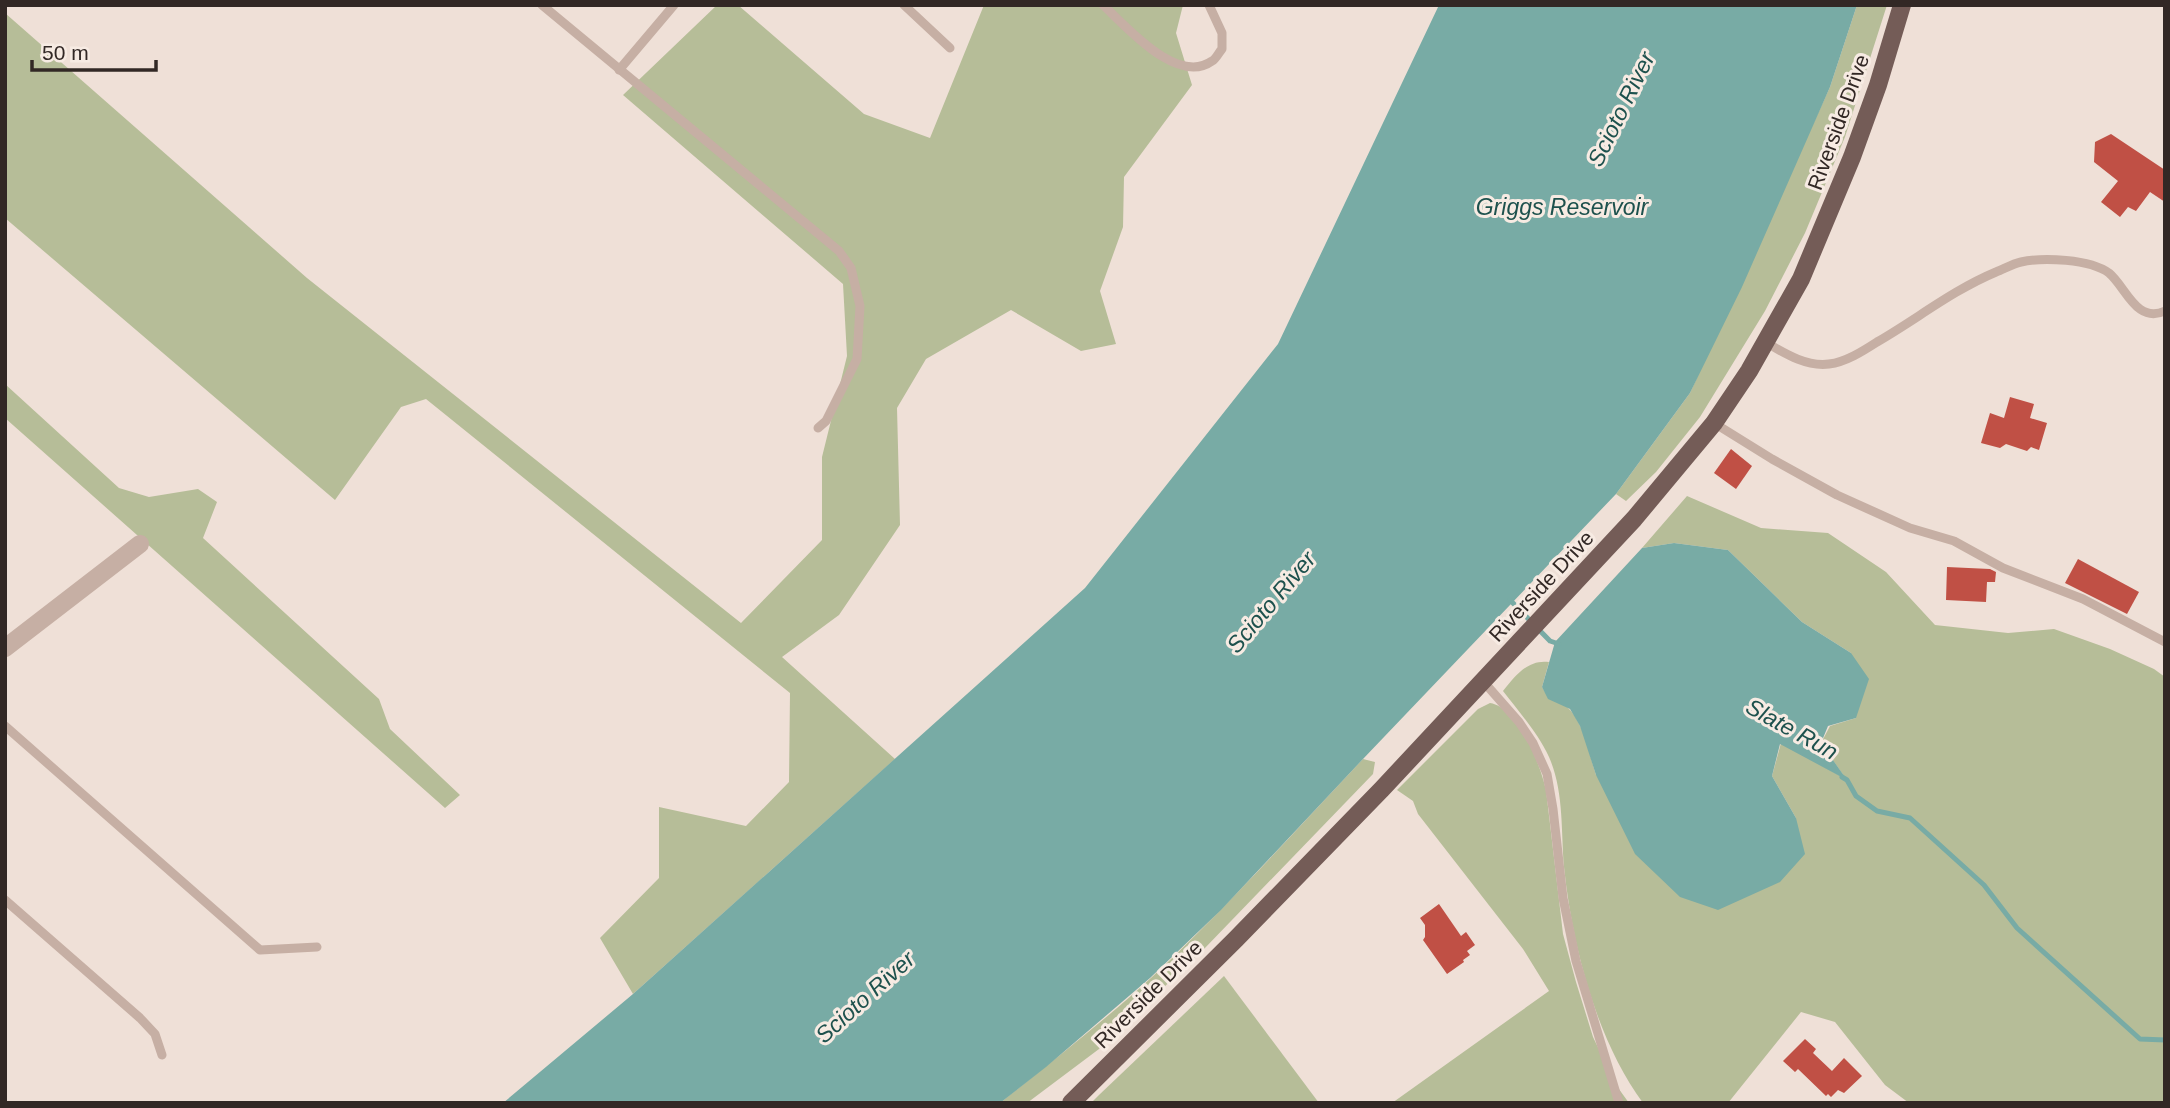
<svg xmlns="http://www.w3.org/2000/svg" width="2170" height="1108" font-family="Helvetica,sans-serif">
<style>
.green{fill:#b6bd98}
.water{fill:#78aba5}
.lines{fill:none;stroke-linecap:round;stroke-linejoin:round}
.stream{stroke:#78aba5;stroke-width:5}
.building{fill:#c05045}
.lane{stroke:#c6afa4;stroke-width:9}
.street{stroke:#c6afa4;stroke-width:18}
.primary{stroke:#745c57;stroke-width:18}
.labels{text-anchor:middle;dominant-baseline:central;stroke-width:6;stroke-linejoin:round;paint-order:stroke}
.street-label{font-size:21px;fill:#322825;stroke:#f7ebe3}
.water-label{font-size:23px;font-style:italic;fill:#1d514d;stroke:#f7ebe3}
</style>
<rect width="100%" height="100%" fill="#efe0d7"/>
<!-- green -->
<g class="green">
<path d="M 717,5 L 738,5 L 864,114 L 930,138 L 984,5 L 1183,5 L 1176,33 L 1192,85 L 1124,177 L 1123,227 L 1100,291 L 1116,344 L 1081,351 L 1011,310 L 926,359 L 897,408 L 900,525 L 839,615 L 782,657 L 895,759 L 633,994 L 600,938 L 659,878 L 659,807 L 746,826 L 789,782 L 790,693 L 426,399 L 401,407 L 335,500 L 5,218 L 5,13 L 307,278 L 741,623 L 822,540 L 822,457 L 847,356 L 843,284 L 623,95 Z"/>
<path d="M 1857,5 L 1887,5 L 1845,137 L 1805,233 L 1765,311 L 1700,417 L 1656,472 L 1626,501 L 1616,494 L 1690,393 L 1830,87 Z"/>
<path d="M 5,384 L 119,488 L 149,497 L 198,489 L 217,502 L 203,538 L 379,699 L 390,729 L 460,795 L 445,808 L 5,418 Z"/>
<path d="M 1687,496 L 1761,528 L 1828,533 L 1886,572 L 1935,625 L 2008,633 L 2054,629 L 2110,649 L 2154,669 L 2165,677 L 2165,1103 L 1909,1103 L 1885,1085 L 1835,1022 L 1801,1012 L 1728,1103 L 1643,1103 C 1596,1039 1572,945 1564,867 C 1561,830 1564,791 1549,757 C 1538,733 1519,712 1503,691 C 1515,676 1528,659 1549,662 L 1542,687 C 1553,707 1561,699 1571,711 C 1585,728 1589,754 1596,775 L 1796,818 L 1772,776 L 1781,743 L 1846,779 L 1821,743 L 1830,726 L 1856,718 L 1851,653 L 1802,622 L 1728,550 L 1674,543 L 1642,548 Z"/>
<path d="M 1490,703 C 1519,708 1540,764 1546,790 L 1563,934 L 1576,982 L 1593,1037 L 1616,1085 L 1629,1103 L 1392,1103 L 1549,991 L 1523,949 L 1418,814 L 1413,801 L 1397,790 L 1478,709 Z"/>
<path d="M 1363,759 L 1375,762 L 1373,774 L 1204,949 L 1099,1049 L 1027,1103 L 1000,1103 C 1051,1062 1104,1021 1152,977 C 1226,908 1294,832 1363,759 Z"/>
<path d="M 1224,976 L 1319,1103 L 1091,1103 L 1099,1095 Z"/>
</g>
<!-- water -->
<g class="water">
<path d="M 1439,5 L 1857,5 L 1830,87 L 1742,287 L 1690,393 L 1616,494 L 1363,759 L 1221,910 L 1150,978 L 1046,1067 L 1000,1103 L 503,1103 L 633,994 L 1085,588 L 1278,344 Z"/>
<path d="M 1674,543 L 1728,550 L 1802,622 L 1851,653 L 1869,679 L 1856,718 L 1828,726 L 1821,743 L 1847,780 L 1780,744 L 1772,776 L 1796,818 L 1805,854 L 1780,882 L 1718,910 L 1680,897 L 1635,854 L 1596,775 L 1580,726 L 1570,709 L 1548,699 L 1542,687 L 1555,642 L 1642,548 Z"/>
</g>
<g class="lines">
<!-- stream -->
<g class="stream">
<path d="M 1510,600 L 1550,641 L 1559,644"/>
<path d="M 1842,777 L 1847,780 L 1856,796 L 1877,811 L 1910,818 L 1984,885 L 2017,928 L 2140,1039 L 2165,1040"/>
</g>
</g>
<!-- building -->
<g class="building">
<path d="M 2111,134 L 2165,170 L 2165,202 L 2150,192 L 2136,211 L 2128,207 L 2120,217 L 2101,202 L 2118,181 L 2094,162 L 2095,142 Z"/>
<path d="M 2010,397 L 2034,404 L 2030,418 L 2047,423 L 2039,450 L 2031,447 L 2027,451 L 2006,444 L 2000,448 L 1981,443 L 1990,413 L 2004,418 Z"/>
<path d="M 1731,449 L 1752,466 L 1736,489 L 1714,473 Z"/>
<path d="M 2078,559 L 2139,592 L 2127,614 L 2065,583 Z"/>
<path d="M 1947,567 L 1990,569 L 1996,572 L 1995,582 L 1987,582 L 1986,602 L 1946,600 Z"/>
<path d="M 1439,904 L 1461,936 L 1466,932 L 1475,945 L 1467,951 L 1470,955 L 1463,960 L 1464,962 L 1447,974 L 1423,940 L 1425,937 L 1425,925 L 1420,918 Z"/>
<path d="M 1805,1039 L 1816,1049 L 1813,1053 L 1832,1071 L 1844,1058 L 1862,1076 L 1844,1093 L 1838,1090 L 1831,1097 L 1828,1094 L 1826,1096 L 1798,1069 L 1795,1072 L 1783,1061 Z"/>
</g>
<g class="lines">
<!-- lane -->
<g class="lane">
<path d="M 542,5 L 839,251 L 851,268 L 860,306 L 857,359 L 826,421 L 818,428"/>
<path d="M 904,5 L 950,48"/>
<path d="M 1103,5 C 1126,26 1177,86 1212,61 C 1216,59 1219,52 1222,49 L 1222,33 L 1209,5"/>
<path d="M 619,70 L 674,5"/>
<path d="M 1765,342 C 1784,353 1806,367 1829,364 C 1846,362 1863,351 1877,342 C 1917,319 1953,290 1996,272 C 2004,269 2012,264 2021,262 C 2043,257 2090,259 2109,273 C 2126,287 2136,324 2165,311"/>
<path d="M 1714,423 L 1772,459 L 1837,495 L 1910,528 L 1954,541 L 2003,568 L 2083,599 L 2165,642"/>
<path d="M 1483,681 L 1519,722 L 1533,743 L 1547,774 L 1553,809 L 1563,898 L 1576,961 L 1619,1103"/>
<path d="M 5,726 L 260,950 L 317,947"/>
<path d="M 5,900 L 140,1018 L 155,1034 L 162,1055"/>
</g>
<!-- street -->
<path class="street" d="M 5,648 L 140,544"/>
<!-- primary -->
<path class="primary" d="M 1071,1103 L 1236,939 L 1382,789 L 1634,519 L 1714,423 L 1749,371 L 1801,279 L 1852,157 L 1878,85 L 1902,5"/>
</g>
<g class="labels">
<!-- street labels -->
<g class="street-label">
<text transform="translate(1838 122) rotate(-70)">Riverside Drive</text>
<text transform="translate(1541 586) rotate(-47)">Riverside Drive</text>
<text transform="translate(1148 994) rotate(-45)">Riverside Drive</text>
</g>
<!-- water labels -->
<g class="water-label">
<text transform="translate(1621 109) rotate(-64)">Scioto River</text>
<text x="1562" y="207">Griggs Reservoir</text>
<text transform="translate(1271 602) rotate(-50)">Scioto River</text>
<text transform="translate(1792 729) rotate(29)">Slate Run</text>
<text transform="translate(865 997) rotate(-42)">Scioto River</text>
</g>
</g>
<!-- border -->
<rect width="2170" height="1108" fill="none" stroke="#322825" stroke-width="14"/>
<!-- scale -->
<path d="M32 60v10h124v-10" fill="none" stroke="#322825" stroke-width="3.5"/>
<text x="42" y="60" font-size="21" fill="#322825" stroke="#f7ebe3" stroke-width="5" paint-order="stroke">50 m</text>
</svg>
